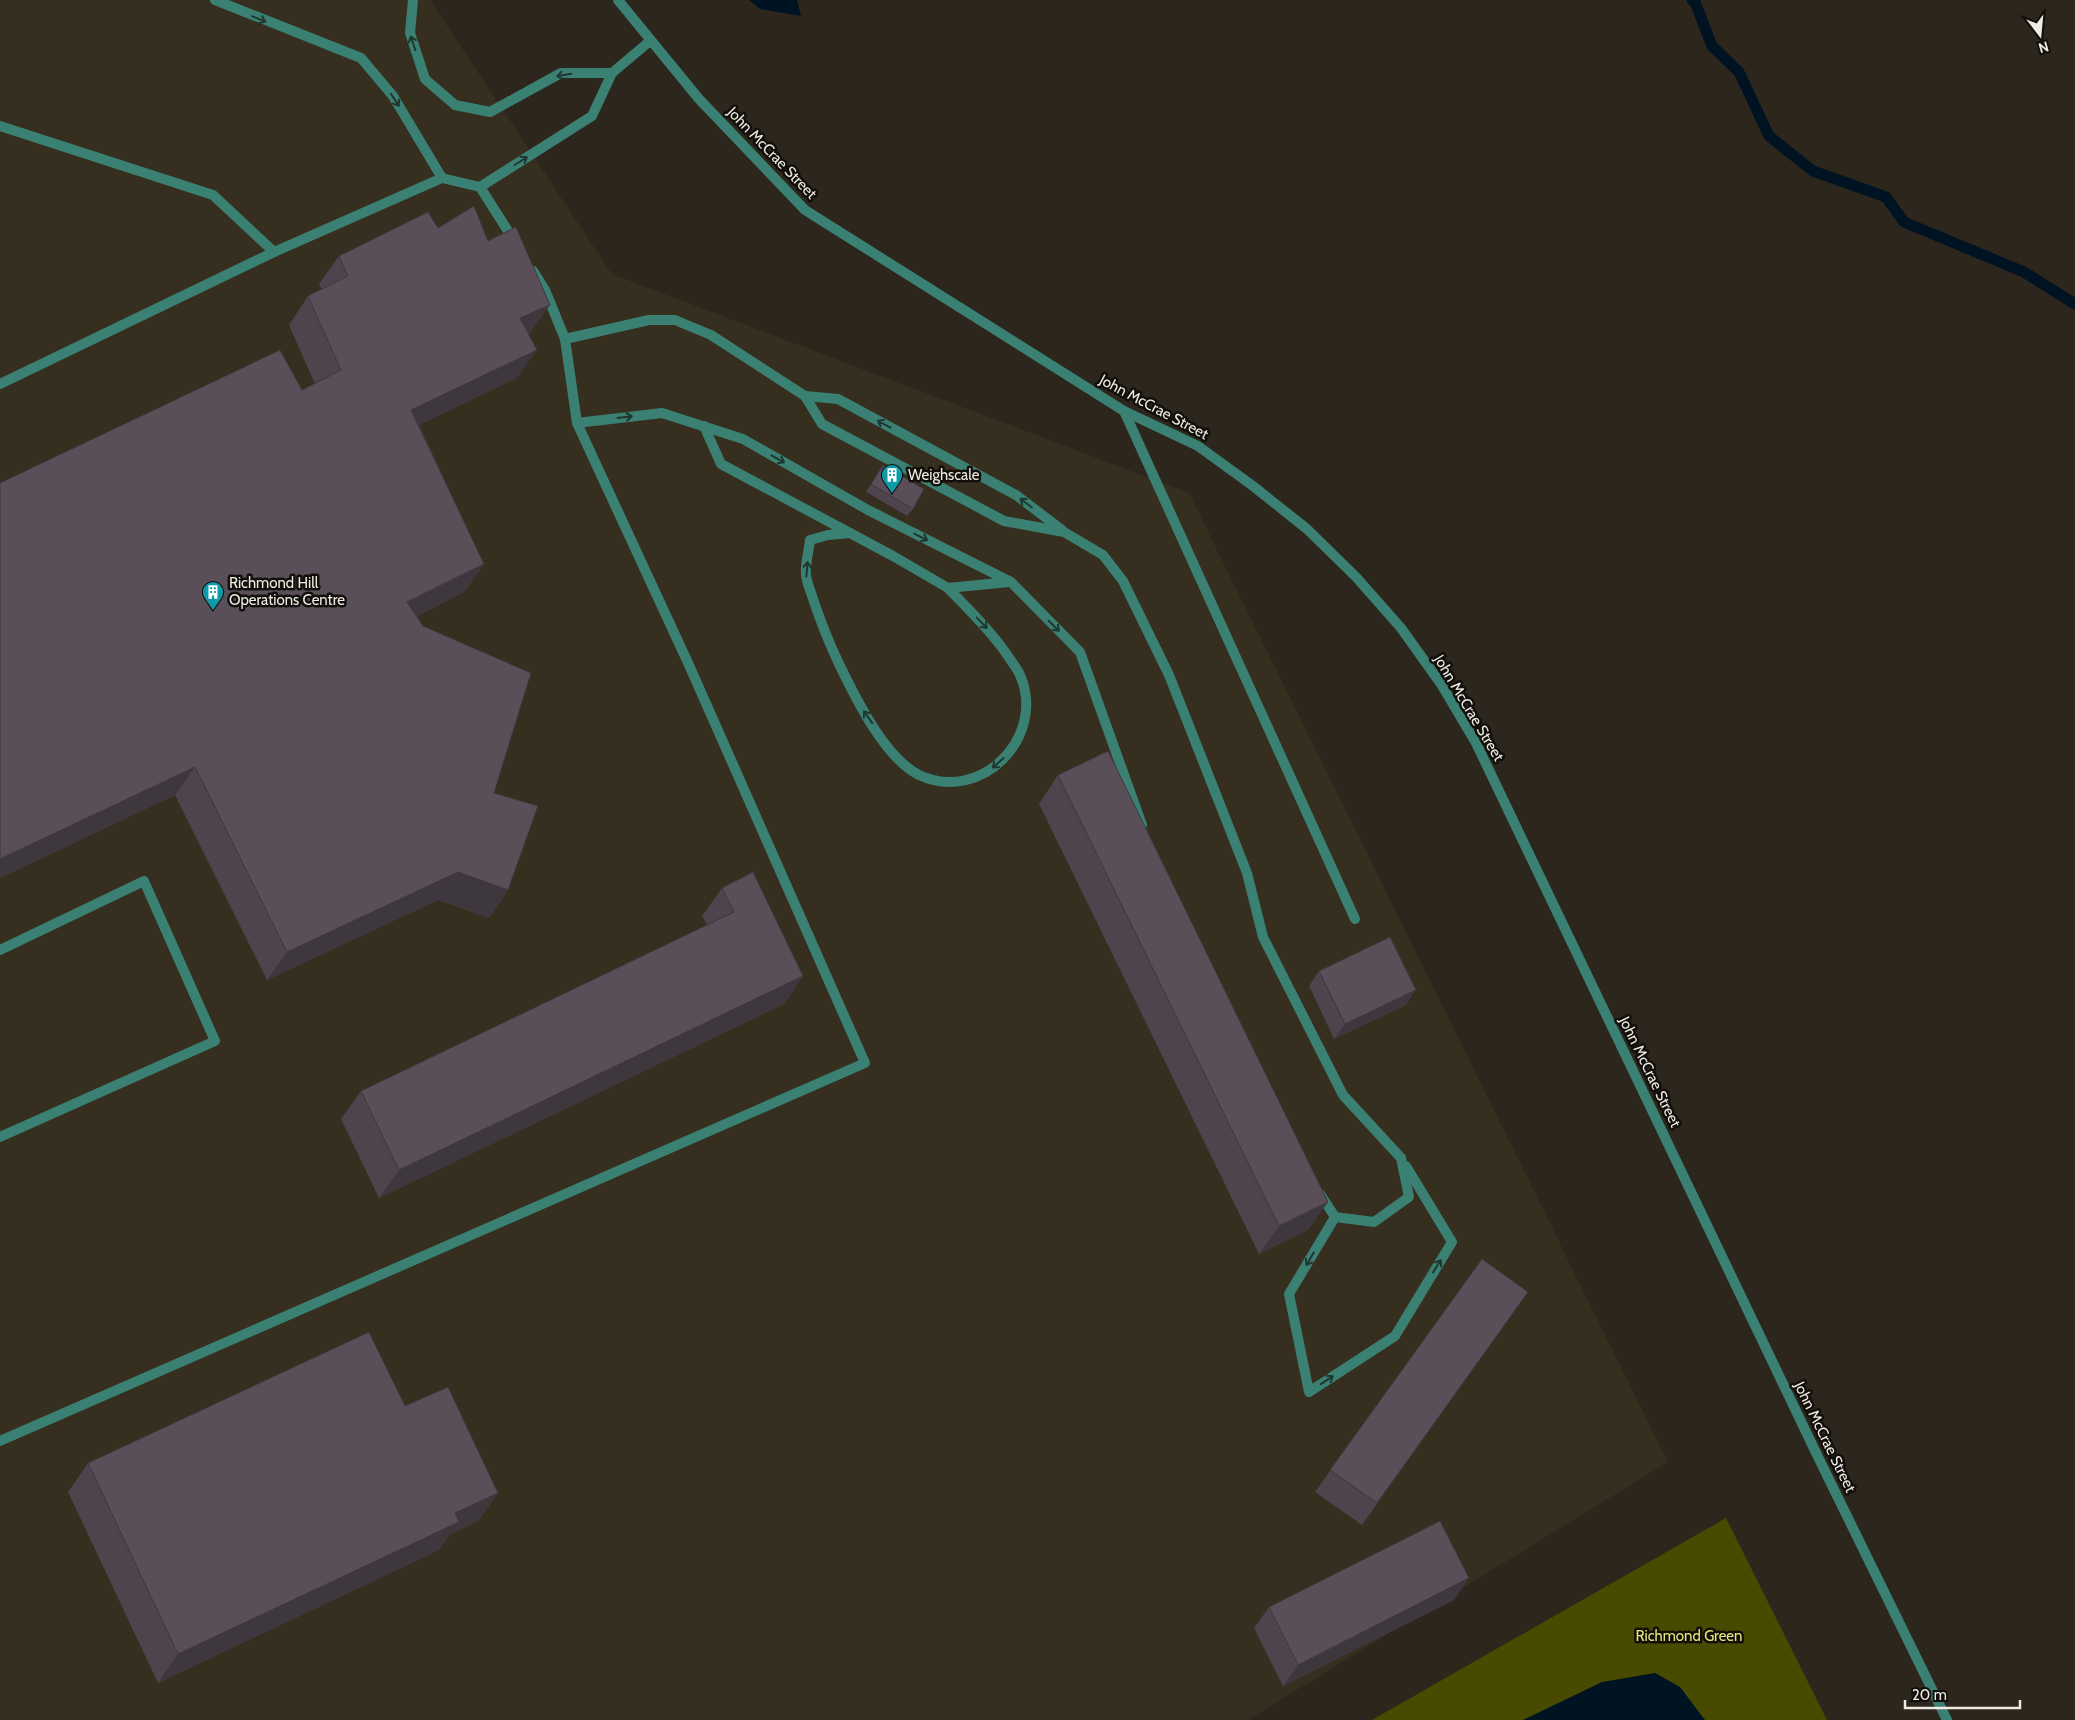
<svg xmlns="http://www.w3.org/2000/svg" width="2075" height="1720" font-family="Cabin,sans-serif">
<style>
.built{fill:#362e1e}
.green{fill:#484a00}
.water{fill:#001322}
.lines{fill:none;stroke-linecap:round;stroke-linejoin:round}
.stream{stroke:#001322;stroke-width:11}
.service{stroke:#3a8174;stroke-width:10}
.tertiary{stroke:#3a8174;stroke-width:10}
.wall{fill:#4d444d}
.shaded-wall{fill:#3f373e}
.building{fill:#5a4f59;stroke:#3f373e}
.oneway{stroke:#203730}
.labels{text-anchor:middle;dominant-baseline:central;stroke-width:5;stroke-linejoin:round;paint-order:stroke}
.street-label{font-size:15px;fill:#eeebe4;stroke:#120f0b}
.poi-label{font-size:15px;fill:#eeebe4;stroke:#120f0b;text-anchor:start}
.park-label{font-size:15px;fill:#e4e97a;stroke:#120f0b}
</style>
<rect width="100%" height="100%" fill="#2c261c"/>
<!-- built -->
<path class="built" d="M 0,0 L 430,0 L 612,274 L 1189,493 L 1668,1462 L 1248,1720 L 0,1720 Z"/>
<!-- green -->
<path class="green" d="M 1726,1518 L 1827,1720 L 1372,1720 Z"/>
<!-- water -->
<g class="water">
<path d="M 749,0 L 797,0 L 801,16 L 760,9 Z"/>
<path d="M 1655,1673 L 1680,1687 L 1705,1720 L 1523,1720 L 1602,1682 Z"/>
</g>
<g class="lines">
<!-- stream -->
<path class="stream" d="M 1692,0 L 1695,2 L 1712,46 L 1739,72 L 1769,136 L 1813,171 L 1886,197 L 1904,222 L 2024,272 L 2075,304"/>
<!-- service -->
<g class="service">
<path d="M 215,0 L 361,58 L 393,96 L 442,178"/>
<path d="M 413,0 L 410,33 L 425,79 L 455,105 L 490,112 L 561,73 L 612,73"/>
<path d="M 0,126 L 213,195 L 274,252"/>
<path d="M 480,187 L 592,116 L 612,73 L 650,41"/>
<path d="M 565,339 L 649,320 L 675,320 L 711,335 L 805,396 L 822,424 L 1004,521 L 1064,532 L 1103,555 L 1123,581 L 1169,675 L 1247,873 L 1263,937 L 1343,1095 L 1401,1158 L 1409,1197 L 1374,1222 L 1335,1217 L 1320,1194"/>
<path d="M 0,384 L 274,252 L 442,178 L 480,187 L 515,242"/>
<path d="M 805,396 L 838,399 L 1016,495 L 1062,530"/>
<path d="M 1124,411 L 1355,919"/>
<path d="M 577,423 L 662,413 L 743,439 L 868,510 L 1011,582 L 1080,652 L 1142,825"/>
<path d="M 704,426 L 721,464 L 893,556 L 948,588 L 1009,582"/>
<path d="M 850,533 L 828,535 L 810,540 C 809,551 805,563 806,574 C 806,581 810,589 812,596 C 820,620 829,643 840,666 C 856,699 885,758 919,775 C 981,804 1047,737 1020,675 C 1018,670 1013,664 1010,659 C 992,632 970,611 948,588"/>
<path d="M 0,950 L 144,881 L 215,1041 L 0,1137"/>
<path d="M 1335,1217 L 1289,1294 L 1309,1392 L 1395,1336 L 1452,1242 L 1406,1166"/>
<path d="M 0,1441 L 865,1063 L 689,665 L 577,423 L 565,339 L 545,290 L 533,271"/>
</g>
<!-- tertiary -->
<path class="tertiary" d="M 618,0 L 699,99 L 805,210 L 1124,411 L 1198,446 L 1253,486 L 1307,529 L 1356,577 L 1401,628 L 1441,684 L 1476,743 L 1819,1459 L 1947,1720"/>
</g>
<!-- wall -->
<g class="wall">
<path d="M 438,228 L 488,241 L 530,333 L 529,334 L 517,378 L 419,425 L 484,564 L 464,592 L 417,616 L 494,793 L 508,890 L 489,918 L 438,900 L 267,980 L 175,795 L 0,878 L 0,483 L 302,390 L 315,384 L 289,325 L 308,296 L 322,289 L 319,284 L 339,256 Z"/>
<path d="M 883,465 L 913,509 L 907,516 L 866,492 Z"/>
<path d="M 1058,775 L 1308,1230 L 1259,1254 L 1039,804 Z"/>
<path d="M 722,888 L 803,976 L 784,1004 L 379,1198 L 341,1119 L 361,1091 L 707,925 L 702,916 Z"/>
<path d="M 1319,971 L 1406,1005 L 1334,1039 L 1309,986 Z"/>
<path d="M 1482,1259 L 1528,1292 L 1362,1525 L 1315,1492 Z"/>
<path d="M 405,1406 L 498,1493 L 478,1521 L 450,1534 L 439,1550 L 158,1683 L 68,1492 L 88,1463 Z"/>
<path d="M 1454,1600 L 1283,1686 L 1254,1628 L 1269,1607 Z"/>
</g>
<!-- shaded-wall -->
<g class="shaded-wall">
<path d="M 550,305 L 530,333 L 500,346 L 520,318 Z"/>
<path d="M 537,350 L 517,378 L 392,438 L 411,410 Z"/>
<path d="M 484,564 L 464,592 L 388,630 L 407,602 Z"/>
<path d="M 195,767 L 175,795 L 0,878 L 0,859 Z"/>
<path d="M 458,872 L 508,890 L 489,918 L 438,900 L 267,980 L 287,952 Z"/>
<path d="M 803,976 L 784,1004 L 379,1198 L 399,1170 Z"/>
<path d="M 1416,990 L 1406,1005 L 1334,1039 L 1345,1024 Z"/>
<path d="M 1328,1202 L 1308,1230 L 1259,1254 L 1279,1226 Z"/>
<path d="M 498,1493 L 478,1521 L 450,1534 L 439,1550 L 158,1683 L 178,1654 L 455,1513 Z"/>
<path d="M 1469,1578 L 1454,1600 L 1283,1686 L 1298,1665 Z"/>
</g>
<!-- building -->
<g class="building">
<path d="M 474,206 L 488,241 L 516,227 L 550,305 L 520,318 L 537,350 L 411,410 L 484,564 L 407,602 L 423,626 L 531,673 L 494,793 L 538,806 L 508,890 L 458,872 L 287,952 L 195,767 L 0,859 L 0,483 L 280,350 L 302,390 L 341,370 L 308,296 L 348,276 L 339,256 L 428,212 L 438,228 Z"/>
<path d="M 883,465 L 924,489 L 913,509 L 871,484 Z"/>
<path d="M 1108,751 L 1328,1202 L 1279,1226 L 1058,775 Z"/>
<path d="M 753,872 L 803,976 L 399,1170 L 361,1091 L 734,912 L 722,888 Z"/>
<path d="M 1390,937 L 1416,990 L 1345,1024 L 1319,971 Z"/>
<path d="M 1482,1259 L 1528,1292 L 1377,1503 L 1330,1470 Z"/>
<path d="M 369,1332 L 405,1406 L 448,1387 L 498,1493 L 455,1513 L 459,1522 L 178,1654 L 88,1463 Z"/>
<path d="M 1440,1521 L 1469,1578 L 1298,1665 L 1269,1607 Z"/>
</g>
<!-- one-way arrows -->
<defs><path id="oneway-shaft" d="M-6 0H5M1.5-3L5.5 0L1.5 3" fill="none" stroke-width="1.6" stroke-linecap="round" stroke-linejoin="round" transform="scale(1.25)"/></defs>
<g class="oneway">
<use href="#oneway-shaft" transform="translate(259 19) rotate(22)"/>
<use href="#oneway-shaft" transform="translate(413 43) rotate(-108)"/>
<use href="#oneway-shaft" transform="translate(564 75) rotate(170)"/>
<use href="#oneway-shaft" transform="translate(395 100) rotate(56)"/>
<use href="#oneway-shaft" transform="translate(521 161) rotate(-32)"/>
<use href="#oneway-shaft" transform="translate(625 417) rotate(-7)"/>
<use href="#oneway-shaft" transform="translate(884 424) rotate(-152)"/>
<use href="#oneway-shaft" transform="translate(778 459) rotate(29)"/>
<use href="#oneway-shaft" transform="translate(1026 503) rotate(-143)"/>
<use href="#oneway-shaft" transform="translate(921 537) rotate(27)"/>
<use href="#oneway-shaft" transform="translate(807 569) rotate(-85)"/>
<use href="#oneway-shaft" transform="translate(982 623) rotate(46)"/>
<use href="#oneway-shaft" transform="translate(1054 626) rotate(45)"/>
<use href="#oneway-shaft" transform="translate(868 717) rotate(-125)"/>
<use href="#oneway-shaft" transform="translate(998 763) rotate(139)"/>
<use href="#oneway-shaft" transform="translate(1310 1259) rotate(121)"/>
<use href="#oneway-shaft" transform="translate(1437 1266) rotate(-58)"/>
<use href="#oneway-shaft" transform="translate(1327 1380) rotate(-33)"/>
</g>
<!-- icons -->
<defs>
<g id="building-pin" transform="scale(1.125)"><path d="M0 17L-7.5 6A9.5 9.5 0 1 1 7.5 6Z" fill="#0f9aa8" stroke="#120f0b"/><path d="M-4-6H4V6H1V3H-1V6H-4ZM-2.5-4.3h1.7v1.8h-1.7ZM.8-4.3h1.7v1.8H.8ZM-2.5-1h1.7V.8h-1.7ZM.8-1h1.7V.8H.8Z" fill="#fff"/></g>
</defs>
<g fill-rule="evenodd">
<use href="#building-pin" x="892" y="475"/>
<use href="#building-pin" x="213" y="592"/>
</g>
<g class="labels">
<!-- street labels -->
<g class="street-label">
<text transform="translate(772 153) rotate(46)">John McCrae Street</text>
<text transform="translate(1154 407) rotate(28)">John McCrae Street</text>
<text transform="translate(1469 708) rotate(59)">John McCrae Street</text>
<text transform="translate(1650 1072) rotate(64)">John McCrae Street</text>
<text transform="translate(1825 1437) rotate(64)">John McCrae Street</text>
</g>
<!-- poi labels -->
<g class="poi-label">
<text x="908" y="475">Weighscale</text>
<text x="229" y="583">Richmond Hill<tspan x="229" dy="17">Operations Centre</tspan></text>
</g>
<!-- park labels -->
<g class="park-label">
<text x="1689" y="1636">Richmond Green</text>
</g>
</g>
<!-- north arrow -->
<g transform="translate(2040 35) rotate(164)" stroke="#120f0b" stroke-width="4" paint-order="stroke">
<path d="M0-4L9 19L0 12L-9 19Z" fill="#eeebe4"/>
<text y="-8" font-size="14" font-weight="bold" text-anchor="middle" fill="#eeebe4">N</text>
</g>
<!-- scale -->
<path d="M1905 1700v8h115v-8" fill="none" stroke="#eeebe4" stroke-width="2.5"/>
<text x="1912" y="1700" font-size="15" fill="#eeebe4" stroke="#120f0b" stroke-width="4" paint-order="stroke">20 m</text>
</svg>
